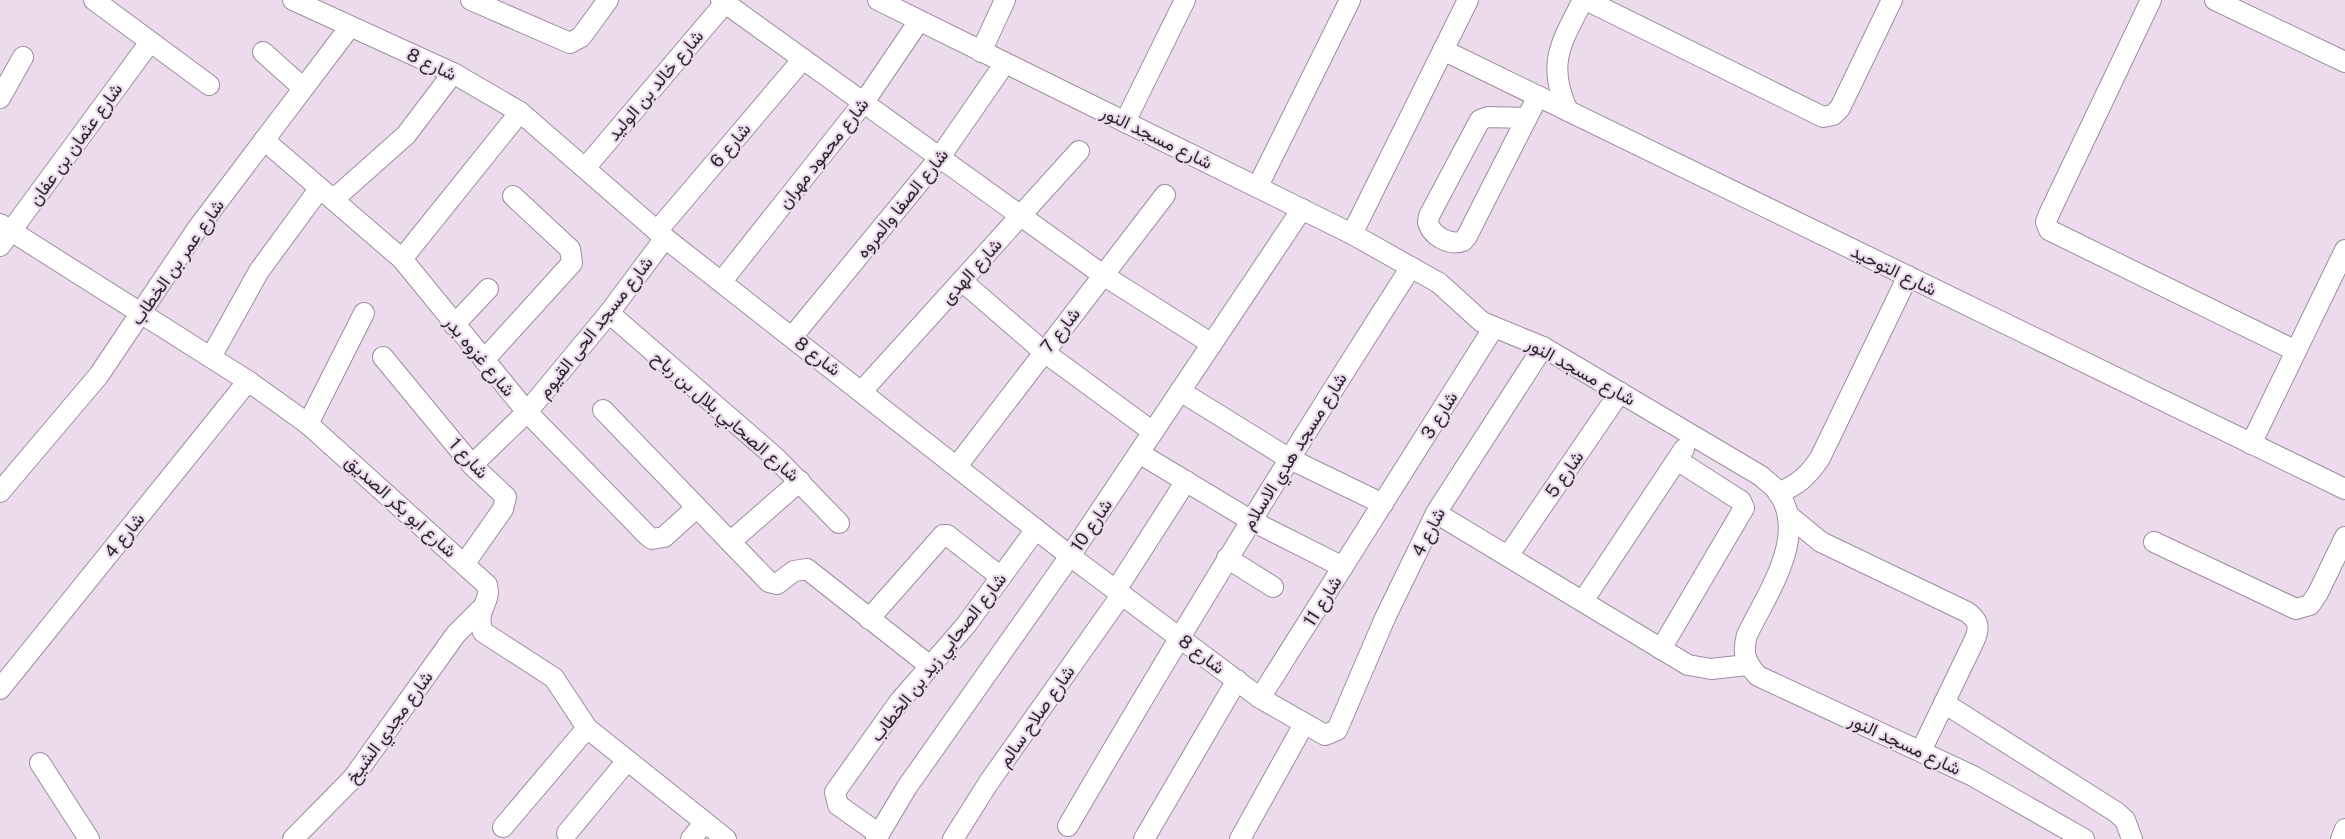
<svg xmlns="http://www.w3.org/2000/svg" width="2345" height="839" font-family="'Public Sans',Vazirmatn,sans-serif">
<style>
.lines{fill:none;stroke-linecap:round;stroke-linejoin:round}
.minor-casing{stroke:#9d8e9f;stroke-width:22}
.minor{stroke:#fff;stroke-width:20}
.labels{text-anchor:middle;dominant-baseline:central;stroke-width:4.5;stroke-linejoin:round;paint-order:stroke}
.street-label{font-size:18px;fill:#2c262d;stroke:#ebdbed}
</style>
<rect width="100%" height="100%" fill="#ebdbed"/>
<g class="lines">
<!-- minor casing -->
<g class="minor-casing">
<g id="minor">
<path d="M 94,0 L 209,85"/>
<path d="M 293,0 L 453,73 L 520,112 L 665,238 L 1070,556 L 1260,698 L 1325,735 L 1337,730 L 1385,618 L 1436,513 L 1543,347"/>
<path d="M 471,0 L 570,43 L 581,37 L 608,0"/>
<path d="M 721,0 L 1103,275 L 1212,344"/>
<path d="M 878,0 L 1352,234 L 1439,283 L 1482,322 L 1543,347 L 1761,476 C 1766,481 1774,486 1778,492 C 1809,536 1766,595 1747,635 C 1742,653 1745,662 1758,676 L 1973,776 L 2084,839"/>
<path d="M 1586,0 L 1823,117 L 1833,115 L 1840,108 L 1892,0"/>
<path d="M 2151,0 L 2049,214 L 2046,222 L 2049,230 L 2296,351"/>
<path d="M 2215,0 L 2345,62"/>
<path d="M 1443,50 L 2345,489"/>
<path d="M 263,52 L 303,88"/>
<path d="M 981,52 L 1005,0"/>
<path d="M 0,98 L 23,57"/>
<path d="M 1568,111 C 1546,64 1561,43 1583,0"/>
<path d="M 1526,118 L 1488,117 L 1480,120 L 1429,216 L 1428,222 C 1431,236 1450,246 1463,241 L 1467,236 L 1538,96"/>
<path d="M 1125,122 L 1185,0"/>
<path d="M 264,140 L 402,259 L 527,412 L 647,535 L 652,539 L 664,537 L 696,508"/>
<path d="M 586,167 L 725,3"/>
<path d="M 1258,186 L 1350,0"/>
<path d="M 334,199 L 406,135 L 453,73"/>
<path d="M 0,224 L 248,381 L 308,424 L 487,585 C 492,604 474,609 483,632 L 554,678 L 587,728 L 726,839"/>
<path d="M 657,231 L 803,59"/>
<path d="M 1352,234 L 1468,0"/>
<path d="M 0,246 L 150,42"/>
<path d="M 402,259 L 520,112"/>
<path d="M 722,281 L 864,102 L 919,21"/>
<path d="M 962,281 L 1044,352 L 1153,432"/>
<path d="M 609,313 L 776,458 L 839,523"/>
<path d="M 454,325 L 488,289"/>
<path d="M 792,337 L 940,157 L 1005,63"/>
<path d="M 211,357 L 259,271 L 320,188"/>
<path d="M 383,357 L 472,465 L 506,497 L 503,509 L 465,563"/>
<path d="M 484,360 L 572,263 L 570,249 L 513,196"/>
<path d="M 862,391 L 1079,151"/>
<path d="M 1180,391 L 1288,458 L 1383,504"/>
<path d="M 603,410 L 769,582 L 777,584 L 794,571 L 807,569 L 930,666"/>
<path d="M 308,424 L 364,313"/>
<path d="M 2251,444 L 2345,250"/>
<path d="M 1139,453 L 1250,520 L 1343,567"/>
<path d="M 472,465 L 527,412 L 609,313 L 665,238"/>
<path d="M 957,466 L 1165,195"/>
<path d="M 0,492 L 99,375 L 197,229 L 349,28"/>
<path d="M 1778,493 C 1798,485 1808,476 1820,458 L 1908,276"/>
<path d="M 1436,513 L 1688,665 L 1711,669 L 1747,665"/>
<path d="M 1788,515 L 1821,542 L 1967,612 C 1978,620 1980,626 1975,639 L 1921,751"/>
<path d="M 730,542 L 800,481"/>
<path d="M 2154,542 L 2296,609 L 2310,605 L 2318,593 L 2345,537"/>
<path d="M 1508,556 L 1620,392"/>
<path d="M 1227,558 L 1273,587"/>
<path d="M 1116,590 L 1186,481"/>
<path d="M 1583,601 L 1684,449"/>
<path d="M 869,619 L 943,535 L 947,535 L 1001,577"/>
<path d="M 1661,649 L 1744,508 L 1741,501 L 1677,460"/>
<path d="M 0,689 L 248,381"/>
<path d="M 1260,698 L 1494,327"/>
<path d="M 1944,703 L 2116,812 L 2125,820 L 2132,839"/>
<path d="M 40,763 L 89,839"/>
<path d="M 1068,826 C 1178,637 1293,451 1411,267"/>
<path d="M 503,827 L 587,728"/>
<path d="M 567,833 L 626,762"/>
<path d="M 879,834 L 838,805 L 835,792 L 899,702 L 966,625 L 1036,529"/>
<path d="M 293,839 L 353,778 L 456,634 L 480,610"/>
<path d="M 691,839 L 704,823"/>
<path d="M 876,839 L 907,787 L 1070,556 L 1302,209"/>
<path d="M 953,839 L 989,782 L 1122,594"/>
<path d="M 1144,839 L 1237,680"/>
<path d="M 1240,839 L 1304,724"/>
<path d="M 2341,839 L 2345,829"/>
</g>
</g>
<!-- minor -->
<use href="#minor" class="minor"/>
</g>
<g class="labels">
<!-- street labels -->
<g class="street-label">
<text transform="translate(432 64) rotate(25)">شارع 8</text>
<text transform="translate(655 85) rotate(-50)">شارع خالد بن الوليد</text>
<text transform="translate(1157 137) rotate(26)">شارع مسجد النور</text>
<text transform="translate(75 144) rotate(-54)">شارع عثمان بن عفان</text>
<text transform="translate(730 145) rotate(-50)">شارع 6</text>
<text transform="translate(823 153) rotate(-52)">شارع محمود مهران</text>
<text transform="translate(902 203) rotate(-51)">شارع الصفا والمروه</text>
<text transform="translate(177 262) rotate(-55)">شارع عمر بن الخطاب</text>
<text transform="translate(1894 270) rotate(26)">شارع التوحيد</text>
<text transform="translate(971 271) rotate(-48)">شارع الهدى</text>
<text transform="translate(595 327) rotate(-52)">شارع مسجد الحى القيوم</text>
<text transform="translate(1060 330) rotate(-52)">شارع 7</text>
<text transform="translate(480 356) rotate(50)">شارع غزوه بدر</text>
<text transform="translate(818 356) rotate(37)">شارع 8</text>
<text transform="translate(1581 371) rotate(29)">شارع مسجد النور</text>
<text transform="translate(1439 415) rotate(-58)">شارع 3</text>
<text transform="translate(726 416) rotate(41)">شارع الصحابي بلال بن رباح</text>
<text transform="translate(1294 451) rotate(-58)">شارع مسجد هدي الاسلام</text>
<text transform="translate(469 458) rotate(47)">شارع 1</text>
<text transform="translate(1564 474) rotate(-55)">شارع 5</text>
<text transform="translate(401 506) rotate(42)">شارع ابو بكر الصديق</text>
<text transform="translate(1091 525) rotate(-56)">شارع 10</text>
<text transform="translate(1428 532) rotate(-63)">شارع 4</text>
<text transform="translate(124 535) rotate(-51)">شارع 4</text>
<text transform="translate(1322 601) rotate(-58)">شارع 11</text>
<text transform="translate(1202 654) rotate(37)">شارع 8</text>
<text transform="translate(938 657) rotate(-52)">شارع الصحابي زيد بن الخطاب</text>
<text transform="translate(1036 716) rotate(-55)">شارع صلاح سالم</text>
<text transform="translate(389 727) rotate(-54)">شارع مجدي الشيخ</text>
<text transform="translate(1905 744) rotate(25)">شارع مسجد النور</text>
</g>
</g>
</svg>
